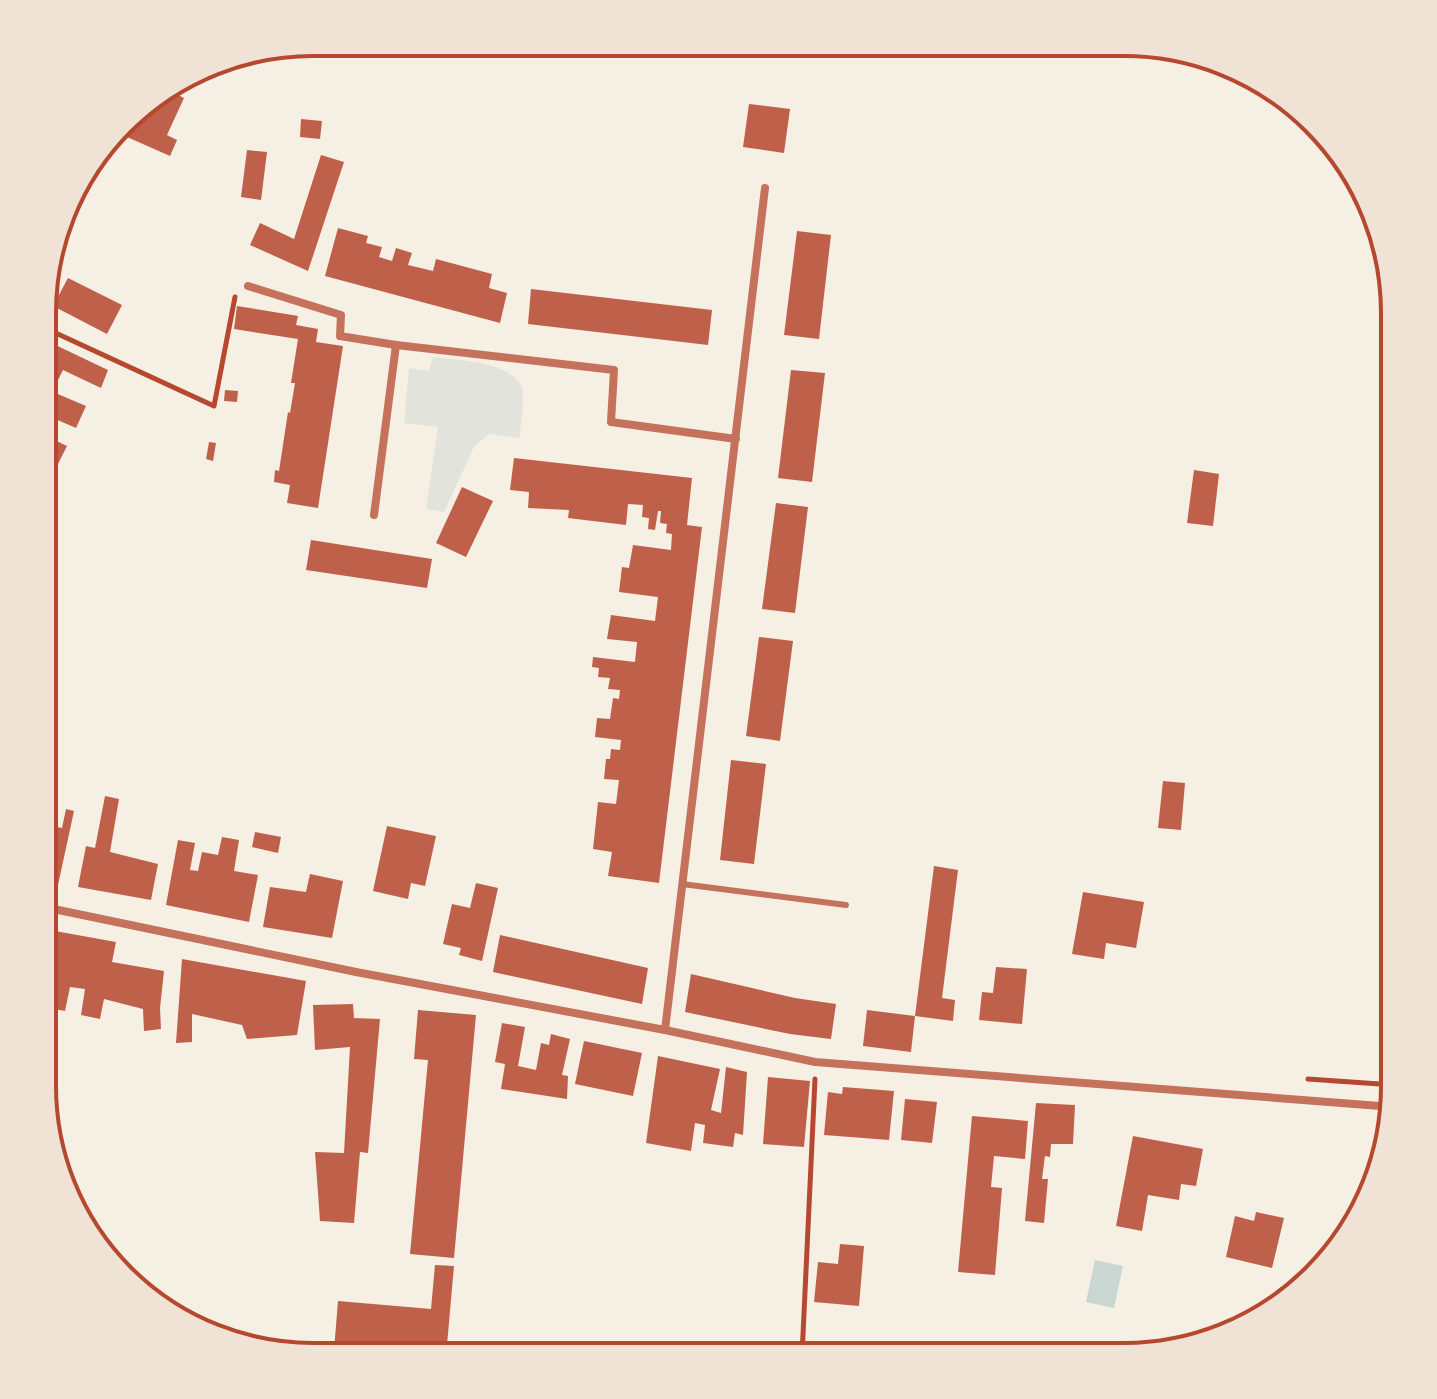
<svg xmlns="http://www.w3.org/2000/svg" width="1437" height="1399" font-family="'Golos Text',sans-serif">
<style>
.green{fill:#e2e4dc}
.water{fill:#c9d6d2}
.building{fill:#bf614a}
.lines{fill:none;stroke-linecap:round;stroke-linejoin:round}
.path{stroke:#b5482f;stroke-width:5}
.service{stroke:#c5725c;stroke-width:6}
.minor{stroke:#c5725c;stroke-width:8}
.rim{fill:none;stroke:#b5482f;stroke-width:4}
</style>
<rect width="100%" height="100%" fill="#f6efe4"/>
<!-- green -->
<path class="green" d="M 433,357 C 456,360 519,361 523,393 C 524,407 520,424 520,438 L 489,434 L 474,447 L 444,512 L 426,509 L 438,427 L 404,423 L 409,368 L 429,371 Z"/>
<!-- water -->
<path class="water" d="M 1095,1260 L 1123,1266 L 1114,1308 L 1086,1302 Z"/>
<!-- building -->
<g class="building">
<path d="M 168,90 L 184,98 L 167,135 L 177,140 L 170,156 L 127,137 L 143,105 Z"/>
<path d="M 749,104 L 790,109 L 784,153 L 743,147 Z"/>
<path d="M 301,119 L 322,121 L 320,139 L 300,137 Z"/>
<path d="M 247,150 L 267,152 L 261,200 L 241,197 Z"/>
<path d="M 321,155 L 344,162 L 308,271 L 250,245 L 260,223 L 294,239 Z"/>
<path d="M 338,228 L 368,236 L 366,243 L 382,247 L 379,257 L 392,261 L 396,248 L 412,253 L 408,265 L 433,271 L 436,259 L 492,274 L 489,288 L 507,293 L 500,323 L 325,276 Z"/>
<path d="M 797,231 L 831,235 L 819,339 L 784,335 Z"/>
<path d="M 68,278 L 122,305 L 107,334 L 53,306 Z"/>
<path d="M 531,289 L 712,310 L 708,345 L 528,324 Z"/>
<path d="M 237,306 L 298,316 L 296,325 L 318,329 L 316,342 L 343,346 L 318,508 L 287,503 L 290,485 L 274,482 L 275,470 L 279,471 L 288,412 L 290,413 L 295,383 L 291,383 L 298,339 L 234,329 Z"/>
<path d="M 47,341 L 108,370 L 101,388 L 63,370 L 58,380 L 47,374 Z"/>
<path d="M 791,370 L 825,373 L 812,482 L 778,478 Z"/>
<path d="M 46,389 L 86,406 L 76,428 L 46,415 Z"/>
<path d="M 225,390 L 238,391 L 237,402 L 224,401 Z"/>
<path d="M 46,436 L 67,446 L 56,468 L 46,464 Z"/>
<path d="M 209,442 L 216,443 L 213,461 L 206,459 Z"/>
<path d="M 514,458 L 692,478 L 687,525 L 702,527 L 659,883 L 608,876 L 612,852 L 593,849 L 598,802 L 616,804 L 619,780 L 604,779 L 606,759 L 610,759 L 611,749 L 620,750 L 621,740 L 595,737 L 597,718 L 610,719 L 613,698 L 619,699 L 620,690 L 608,689 L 610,678 L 598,677 L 599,668 L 592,667 L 593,657 L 635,662 L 637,642 L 607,639 L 611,615 L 655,621 L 658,597 L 619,592 L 622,567 L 629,568 L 633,545 L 671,550 L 672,534 L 666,533 L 667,524 L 660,523 L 661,511 L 658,511 L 655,530 L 648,529 L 649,518 L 642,517 L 643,505 L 628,504 L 626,525 L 568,518 L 569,510 L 528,508 L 529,492 L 510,490 Z"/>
<path d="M 1194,470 L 1219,474 L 1213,526 L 1187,523 Z"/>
<path d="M 462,487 L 493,501 L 466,557 L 436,543 Z"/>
<path d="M 776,503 L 808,507 L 795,613 L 762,609 Z"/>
<path d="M 311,540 L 432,559 L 427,588 L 306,570 Z"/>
<path d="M 759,637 L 793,641 L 780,741 L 746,736 Z"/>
<path d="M 731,760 L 766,764 L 754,864 L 720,860 Z"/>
<path d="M 1163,781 L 1185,783 L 1181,830 L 1158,828 Z"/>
<path d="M 105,796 L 119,799 L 110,852 L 158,864 L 151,900 L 78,887 L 86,846 L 95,848 Z"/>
<path d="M 66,809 L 74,811 L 58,885 L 44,881 L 44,844 L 48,825 L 62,828 Z"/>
<path d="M 387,826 L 436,836 L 425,886 L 411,883 L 408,899 L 373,891 Z"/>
<path d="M 255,832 L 281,837 L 278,853 L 252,847 Z"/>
<path d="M 222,837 L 239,840 L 234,871 L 258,875 L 249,922 L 166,905 L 178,840 L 195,843 L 190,870 L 198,871 L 202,852 L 218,855 Z"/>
<path d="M 934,866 L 958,870 L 942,998 L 955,1000 L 953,1021 L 915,1016 L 911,1052 L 863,1046 L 867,1010 L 915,1016 Z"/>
<path d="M 310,874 L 343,881 L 332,938 L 263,927 L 270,887 L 306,892 Z"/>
<path d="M 476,883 L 498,888 L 482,961 L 459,955 L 461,948 L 443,944 L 452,904 L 470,908 Z"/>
<path d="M 1083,892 L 1144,902 L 1136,948 L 1106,943 L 1104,959 L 1072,954 Z"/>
<path d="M 55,931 L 116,942 L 112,962 L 164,971 L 160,1008 L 161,1029 L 144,1031 L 143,1009 L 104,999 L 100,1019 L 81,1015 L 85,989 L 70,987 L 65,1011 L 43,1007 L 43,972 L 48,973 Z"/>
<path d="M 500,935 L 648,968 L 642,1004 L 493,972 Z"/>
<path d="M 182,959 L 306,981 L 297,1035 L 247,1039 L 242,1025 L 192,1014 L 192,1042 L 176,1043 Z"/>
<path d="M 996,967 L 1027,969 L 1022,1024 L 979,1020 L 982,992 L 993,993 Z"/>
<path d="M 691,974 L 795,998 L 836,1004 L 831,1039 L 790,1034 L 685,1012 Z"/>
<path d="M 353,1004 L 354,1018 L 380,1019 L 368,1153 L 360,1152 L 354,1223 L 320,1221 L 315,1152 L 344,1153 L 350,1047 L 315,1050 L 313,1005 Z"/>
<path d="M 418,1010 L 476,1015 L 454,1258 L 410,1254 L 428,1060 L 414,1059 Z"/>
<path d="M 502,1023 L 525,1027 L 518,1066 L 536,1070 L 541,1043 L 549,1045 L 551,1034 L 570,1039 L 562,1075 L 568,1076 L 567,1099 L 501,1089 L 505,1064 L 495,1062 Z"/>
<path d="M 584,1041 L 642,1053 L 633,1096 L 575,1084 Z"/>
<path d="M 658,1056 L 720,1069 L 711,1110 L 721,1113 L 726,1067 L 747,1072 L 743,1135 L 735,1133 L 733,1147 L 703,1143 L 705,1125 L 695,1123 L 691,1151 L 646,1143 Z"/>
<path d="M 768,1077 L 810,1081 L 804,1147 L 763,1144 Z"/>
<path d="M 843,1087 L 894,1091 L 889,1140 L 824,1135 L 828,1092 L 842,1094 Z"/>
<path d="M 905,1099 L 937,1102 L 932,1143 L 901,1140 Z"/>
<path d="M 1036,1103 L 1075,1105 L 1073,1144 L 1051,1144 L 1050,1157 L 1045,1156 L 1042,1179 L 1048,1179 L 1044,1223 L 1025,1221 Z"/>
<path d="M 972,1116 L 1028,1121 L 1025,1159 L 994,1156 L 991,1187 L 1002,1188 L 995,1275 L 958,1272 Z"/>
<path d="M 1133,1136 L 1203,1149 L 1196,1186 L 1181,1184 L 1179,1200 L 1148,1195 L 1142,1231 L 1116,1226 Z"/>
<path d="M 1256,1212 L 1284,1218 L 1272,1268 L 1226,1257 L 1235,1216 L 1254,1221 Z"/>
<path d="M 840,1244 L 864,1246 L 859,1306 L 814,1302 L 818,1262 L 838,1264 Z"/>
<path d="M 435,1265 L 454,1266 L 446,1356 L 410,1356 L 334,1350 L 338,1301 L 431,1309 Z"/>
<path d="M 1236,1320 L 1248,1323 L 1234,1330 Z"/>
</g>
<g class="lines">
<!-- path -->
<g class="path">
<path d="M 47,329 L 214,406 L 235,297"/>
<path d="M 1308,1079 L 1394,1085"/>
<path d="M 802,1356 L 815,1079"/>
</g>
<!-- service -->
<path class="service" d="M 682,884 L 846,905"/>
<!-- minor -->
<g class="minor">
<path d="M 47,260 L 93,160"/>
<path d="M 248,286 L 341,315 L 340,336 L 396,345 L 374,515"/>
<path d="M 396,345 L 614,370 L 611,422 L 736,439"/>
<path d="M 44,907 L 356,972 L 665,1030 L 815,1062 L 1393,1107"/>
<path d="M 665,1030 L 765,188"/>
</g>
</g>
<!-- crop -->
<path d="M0 0H1437V1399H0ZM313 56H1124A257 257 0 0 1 1381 313V1086A257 257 0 0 1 1124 1343H313A257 257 0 0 1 56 1086V313A257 257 0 0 1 313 56Z" fill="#f1e2d6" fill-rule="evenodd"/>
<path class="rim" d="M313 56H1124A257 257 0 0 1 1381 313V1086A257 257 0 0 1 1124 1343H313A257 257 0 0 1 56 1086V313A257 257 0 0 1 313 56Z"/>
</svg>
